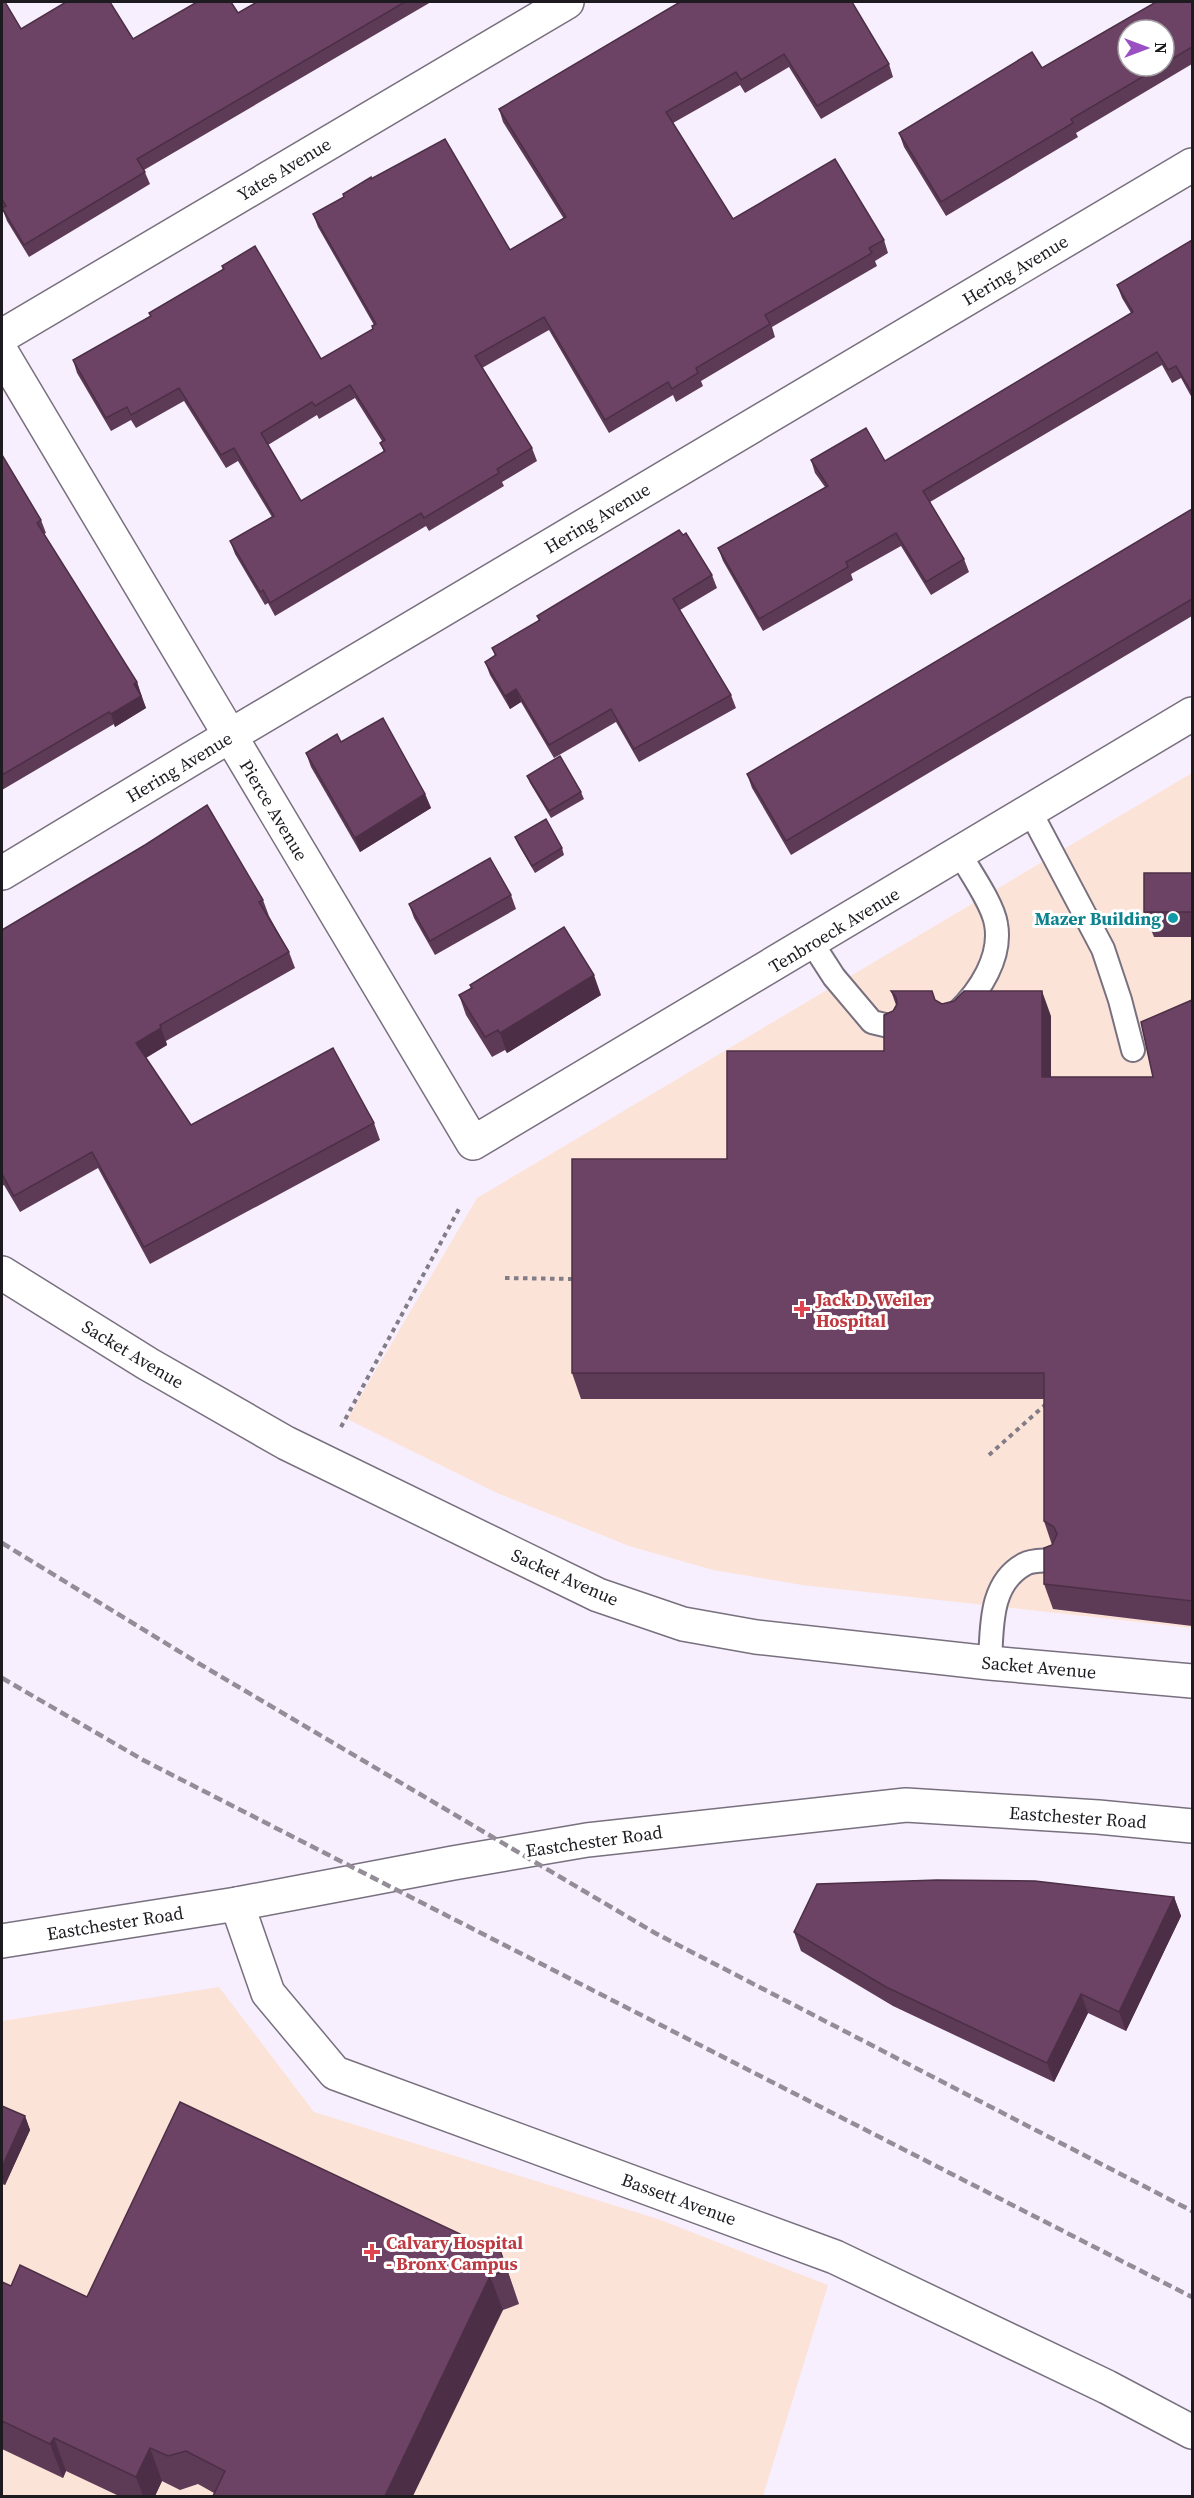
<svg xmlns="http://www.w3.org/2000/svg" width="1194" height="2498" font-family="'Source Serif 4',serif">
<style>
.medical{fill:#fbe3d8}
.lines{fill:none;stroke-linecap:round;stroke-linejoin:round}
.service-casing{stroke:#78707e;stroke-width:26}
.minor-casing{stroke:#78707e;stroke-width:36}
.secondary-casing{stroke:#78707e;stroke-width:36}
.path{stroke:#827c87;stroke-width:4;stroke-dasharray:4.5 4.5;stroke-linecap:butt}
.service{stroke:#fff;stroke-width:22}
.minor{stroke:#fff;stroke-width:33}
.secondary{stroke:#fff;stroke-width:33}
.rail{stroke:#948d98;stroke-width:4.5;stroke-dasharray:9 4.5;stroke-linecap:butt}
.wall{fill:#5d3a56;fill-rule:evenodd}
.shaded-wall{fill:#4c2f46}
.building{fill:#6c4364;stroke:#4c2f46;stroke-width:1.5;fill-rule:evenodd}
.culture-dot{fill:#0f9aa8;stroke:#fff;stroke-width:2}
.health-dot{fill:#e0444e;stroke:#fff;stroke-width:2}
.labels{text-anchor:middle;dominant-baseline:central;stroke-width:6;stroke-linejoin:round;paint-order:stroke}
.street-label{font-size:18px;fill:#1d1a20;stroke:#fff}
.culture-label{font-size:18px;font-weight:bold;fill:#0d838f;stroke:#fff;text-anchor:end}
.health-label{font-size:18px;font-weight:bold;fill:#be3a42;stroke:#fff;text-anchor:start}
</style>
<rect width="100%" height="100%" fill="#f8effe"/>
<!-- medical -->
<g class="medical">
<path d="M 1192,773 L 1192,1628 L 802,1585 L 713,1570 L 629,1546 L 497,1493 L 347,1419 L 477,1198 Z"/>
<path d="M 219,1987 L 314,2112 L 658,2219 L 828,2285 L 763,2496 L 2,2496 L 2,2021 Z"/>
</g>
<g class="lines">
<!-- service casing -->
<g class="service-casing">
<g id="service">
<path d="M 1030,811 L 1103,949 L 1120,1000 L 1133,1050"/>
<path d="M 812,943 L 834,977 L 872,1022 L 893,1027"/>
<path d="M 957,1013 C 980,991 1002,957 996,924 C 993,904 970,872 960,854"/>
<path d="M 990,1663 C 992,1628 989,1583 1025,1564 C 1032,1560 1044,1561 1053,1560"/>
</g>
</g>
<!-- minor casing -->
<g class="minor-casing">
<g id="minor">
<path d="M 2,336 L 567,2"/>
<path d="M 2,353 L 473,1143 L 1192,714"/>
<path d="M 2,873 L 191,759 L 1192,165"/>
<path d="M 2,1273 L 148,1364 L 286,1443 L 598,1595 L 683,1624 L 756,1637 L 990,1663 L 1192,1681"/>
<path d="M 237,1904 L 268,1993 L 335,2073 L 835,2257 L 1107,2387 L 1192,2432"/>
</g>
</g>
<!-- secondary casing -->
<g class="secondary-casing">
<path id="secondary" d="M 2,1941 L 237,1904 L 453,1863 L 587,1840 L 906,1805 L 1098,1817 L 1192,1826"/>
</g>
<!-- path -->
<g class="path">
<path d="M 505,1278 L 575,1279"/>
<path d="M 341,1427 L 460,1207"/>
<path d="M 989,1455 L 1045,1405"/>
</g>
<!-- service -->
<use href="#service" class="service"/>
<!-- minor -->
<use href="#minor" class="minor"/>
<!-- secondary -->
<use href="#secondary" class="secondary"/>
<!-- rail -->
<g class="rail">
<path d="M 2,1543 L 198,1663 L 655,1933 L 1192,2211"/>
<path d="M 2,1678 L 143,1760 L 1192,2297"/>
</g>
</g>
<!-- wall -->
<g class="wall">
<path d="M 2,2 L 21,29 L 133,39 L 238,13 L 257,2 L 431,2 L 144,170 L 150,184 L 29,257 L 7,221 L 2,208 L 3,207 L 2,204 Z"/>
<path d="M 680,2 L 889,64 L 893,77 L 821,119 L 789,67 L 745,93 L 740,85 L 673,123 L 733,219 L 884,240 L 888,253 L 875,261 L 877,266 L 772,327 L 775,337 L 701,381 L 703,386 L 676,402 L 673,395 L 609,433 L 549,330 L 482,368 L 532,448 L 537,461 L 502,482 L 504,486 L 429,531 L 426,526 L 275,616 L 268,603 L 265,605 L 235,554 L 230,541 L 272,517 L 238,461 L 226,468 L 184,401 L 136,428 L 131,420 L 111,431 L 77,373 L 73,360 L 151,316 L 149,313 L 223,270 L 222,266 L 321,359 L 373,329 L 372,326 L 374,325 L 318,227 L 313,214 L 344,197 L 343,194 L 371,179 L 510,250 L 564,219 L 503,122 L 499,109 ZM 355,398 L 382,441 L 380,443 L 384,452 L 301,501 L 268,445 L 317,415 L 319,419 Z"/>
<path d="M 1192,2 L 1192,64 L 1076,133 L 1078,137 L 946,216 L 904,147 L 899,133 ZM 1164,30 L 1164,66 L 1128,66 Z"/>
<path d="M 1192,240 L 1192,398 L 1181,378 L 1172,383 L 1162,365 L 930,502 L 964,559 L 969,572 L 931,595 L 901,546 L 851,574 L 853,580 L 763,631 L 723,561 L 718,548 L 825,487 L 815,473 L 811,460 L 885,461 L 1131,313 L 1122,298 L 1117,285 Z"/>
<path d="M 2,455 L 41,520 L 46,533 L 44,534 L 137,682 L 146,708 L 115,727 L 114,724 L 2,790 Z"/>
<path d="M 1192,509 L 1192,616 L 791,855 L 752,788 L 747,774 Z"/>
<path d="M 712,575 L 717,588 L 680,610 L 731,695 L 736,708 L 639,762 L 616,722 L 554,758 L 521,702 L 510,709 L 490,675 L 485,662 L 495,656 L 492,648 L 539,621 L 537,616 Z"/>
<path d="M 341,742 L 425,794 L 431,808 L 360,852 L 311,767 L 306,753 Z"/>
<path d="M 527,776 L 581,792 L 584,799 L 551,818 L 530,783 Z"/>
<path d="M 515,837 L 562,848 L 564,855 L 535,873 L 518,844 Z"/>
<path d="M 1192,873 L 1192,937 L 1154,937 L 1144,912 Z"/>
<path d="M 511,895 L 516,909 L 435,955 L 414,918 L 409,904 Z"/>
<path d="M 263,900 L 269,916 L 289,952 L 295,968 L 166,1041 L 167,1045 L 146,1058 L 191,1125 L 374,1123 L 380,1140 L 150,1264 L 98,1168 L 20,1212 L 4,1185 L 2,1186 L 2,930 Z"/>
<path d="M 470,985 L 601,995 L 507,1053 L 505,1050 L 492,1057 L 466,1015 L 459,995 L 471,988 Z"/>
<path d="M 891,991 L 935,1000 L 942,1004 L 1051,1016 L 1051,1077 L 1153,1077 L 1192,1000 L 1192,1626 L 1053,1609 L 1044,1584 L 1052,1545 L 1044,1521 L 1044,1399 L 581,1399 L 572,1373 L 727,1159 L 884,1051 L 893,1011 L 896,1005 Z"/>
<path d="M 1174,1897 L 1181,1916 L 1126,2031 L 1088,2013 L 1054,2082 L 893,2006 L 801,1951 L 794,1932 Z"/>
<path d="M 2,2106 L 25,2116 L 30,2130 L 5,2185 L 2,2184 Z"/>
<path d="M 496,2238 L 519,2304 L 503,2310 L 214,2493 L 198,2484 L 180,2490 L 162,2481 L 155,2496 L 119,2496 L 66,2471 L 63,2478 L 2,2449 L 2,2282 L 11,2286 L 87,2297 L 479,2243 Z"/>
</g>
<!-- shaded-wall -->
<g class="shaded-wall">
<path d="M 137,682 L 141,695 L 139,697 L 134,684 Z"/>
<path d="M 516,689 L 521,702 L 510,709 L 505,696 Z"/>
<path d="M 141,696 L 146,708 L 115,727 L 111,714 Z"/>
<path d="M 425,794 L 431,808 L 360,852 L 355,838 Z"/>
<path d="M 594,975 L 601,995 L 507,1053 L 500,1033 Z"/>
<path d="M 1042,991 L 1051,1016 L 1051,1102 L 1042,1077 Z"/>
<path d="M 161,1028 L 167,1045 L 142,1060 L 136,1043 Z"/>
<path d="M 1174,1897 L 1181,1916 L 1126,2031 L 1119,2012 Z"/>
<path d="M 1081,1994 L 1088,2013 L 1054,2082 L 1047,2063 Z"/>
<path d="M 25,2116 L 30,2130 L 5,2185 L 2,2176 L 2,2167 Z"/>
<path d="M 496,2238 L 508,2272 L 519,2304 L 507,2271 Z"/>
<path d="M 490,2276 L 503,2310 L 413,2496 L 385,2496 Z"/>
<path d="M 54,2438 L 66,2471 L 63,2478 L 50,2444 Z"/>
<path d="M 150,2448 L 162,2481 L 155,2496 L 143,2496 L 136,2477 Z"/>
</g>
<!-- building -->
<g class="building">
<path d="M 2,2 L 5,2 L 21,29 L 66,2 L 110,2 L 133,39 L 197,2 L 231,2 L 238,13 L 257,2 L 405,2 L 137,159 L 145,172 L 24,245 L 2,208 L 6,206 L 2,199 Z"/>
<path d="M 680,2 L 852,2 L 889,64 L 817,106 L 784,54 L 741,80 L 736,72 L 666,112 L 733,219 L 835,159 L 884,240 L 869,248 L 872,253 L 765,315 L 770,324 L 696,368 L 698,373 L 672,389 L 668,382 L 605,420 L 544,317 L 475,356 L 532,448 L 497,469 L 499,473 L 424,518 L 421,513 L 270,603 L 263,590 L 260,592 L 230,541 L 274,516 L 234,448 L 221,455 L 179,388 L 131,415 L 127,407 L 106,418 L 73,360 L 151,316 L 149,313 L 224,269 L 222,266 L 255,246 L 321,359 L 373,329 L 372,326 L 376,324 L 313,214 L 344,197 L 343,194 L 371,177 L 371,179 L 445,139 L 510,250 L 566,217 L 499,109 ZM 350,385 L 385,440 L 380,443 L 385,451 L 301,501 L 261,433 L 312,402 L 315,406 Z"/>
<path d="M 1156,2 L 1192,2 L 1192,47 L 1164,64 L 1164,30 L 1128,30 L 1128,66 L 1161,66 L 1071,119 L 1073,123 L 941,202 L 899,133 L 1032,52 L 1042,68 Z"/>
<path d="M 1192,240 L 1192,393 L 1176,366 L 1168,370 L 1157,352 L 923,491 L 964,559 L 926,582 L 896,533 L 846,562 L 848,567 L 759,619 L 718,548 L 828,486 L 811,460 L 866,428 L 885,461 L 1133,312 L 1117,285 Z"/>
<path d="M 2,455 L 41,520 L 37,523 L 137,682 L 134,684 L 141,696 L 111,714 L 109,712 L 2,775 Z"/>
<path d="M 1192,509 L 1192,599 L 786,841 L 747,774 Z"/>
<path d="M 679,530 L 683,535 L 686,533 L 712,575 L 673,599 L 731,695 L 634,749 L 611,709 L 549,745 L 516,689 L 505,696 L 485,662 L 496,655 L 492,648 L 540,620 L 537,616 Z"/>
<path d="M 383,718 L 425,794 L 355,838 L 306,753 L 337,734 L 341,742 Z"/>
<path d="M 560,756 L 581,792 L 549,811 L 527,776 Z"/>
<path d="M 207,805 L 263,900 L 259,902 L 289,952 L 160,1025 L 161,1028 L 136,1043 L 191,1125 L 333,1048 L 374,1123 L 144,1247 L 92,1152 L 14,1196 L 2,1174 L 2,930 L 145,845 Z"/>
<path d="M 546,819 L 562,848 L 532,866 L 515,837 Z"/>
<path d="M 490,858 L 511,895 L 430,941 L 409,904 Z"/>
<rect x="1144" y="873" width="48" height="39"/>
<path d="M 564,927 L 594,975 L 500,1033 L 498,1030 L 485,1037 L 459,995 L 472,988 L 470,985 Z"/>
<path d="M 891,991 L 932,991 L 935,1000 L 942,1004 L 954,1001 L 964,991 L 1042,991 L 1042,1077 L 1153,1077 L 1141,1022 L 1192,1000 L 1192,1601 L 1044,1584 L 1044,1548 L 1052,1545 L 1057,1534 L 1054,1527 L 1044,1521 L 1044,1373 L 572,1373 L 572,1159 L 727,1159 L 727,1051 L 884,1051 L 884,1015 L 893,1011 L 897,1004 L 896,997 Z"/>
<path d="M 937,1880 L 1035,1881 L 1174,1897 L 1119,2012 L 1081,1994 L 1047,2063 L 886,1987 L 794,1932 L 817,1884 Z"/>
<path d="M 180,2102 L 479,2243 L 496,2238 L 507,2271 L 490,2276 L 385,2496 L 213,2496 L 225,2471 L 186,2451 L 168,2456 L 150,2448 L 136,2477 L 54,2438 L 50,2444 L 2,2421 L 2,2282 L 11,2286 L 20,2265 L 87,2297 Z"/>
<path d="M 2,2106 L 25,2116 L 2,2167 Z"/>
</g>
<!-- markers -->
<circle class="culture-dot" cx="1173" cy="918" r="6"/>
<g class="health-dot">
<path d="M799 1300h6v6h6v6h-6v6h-6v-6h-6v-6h6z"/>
<path d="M369 2243h6v6h6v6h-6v6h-6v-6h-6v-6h6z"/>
</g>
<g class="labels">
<!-- street labels -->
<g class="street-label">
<text transform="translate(284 169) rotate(-31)">Yates Avenue</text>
<text transform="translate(1015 270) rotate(-31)">Hering Avenue</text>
<text transform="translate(597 518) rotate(-31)">Hering Avenue</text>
<text transform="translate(179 767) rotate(-31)">Hering Avenue</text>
<text transform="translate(274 810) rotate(59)">Pierce Avenue</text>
<text transform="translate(834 930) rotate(-31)">Tenbroeck Avenue</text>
<text transform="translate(133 1354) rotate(31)">Sacket Avenue</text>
<text transform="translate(565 1577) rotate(24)">Sacket Avenue</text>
<text transform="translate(1039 1667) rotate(5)">Sacket Avenue</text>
<text transform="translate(1078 1817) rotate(4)">Eastchester Road</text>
<text transform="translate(594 1841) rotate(-8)">Eastchester Road</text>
<text transform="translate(115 1923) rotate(-9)">Eastchester Road</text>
<text transform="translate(679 2199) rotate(20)">Bassett Avenue</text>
</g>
<!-- culture labels -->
<g class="culture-label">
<text x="1161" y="918">Mazer Building</text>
</g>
<!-- health labels -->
<g class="health-label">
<text x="816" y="1299">Jack D. Weiler<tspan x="816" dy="21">Hospital</tspan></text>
<text x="386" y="2242">Calvary Hospital<tspan x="386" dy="21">- Bronx Campus</tspan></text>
</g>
</g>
<!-- border -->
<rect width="1194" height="2498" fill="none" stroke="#1d1a20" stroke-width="6"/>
<!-- north arrow -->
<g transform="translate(1146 48) rotate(90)"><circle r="28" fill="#ffffff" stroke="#a5a3a6" stroke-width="1.5"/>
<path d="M0-4.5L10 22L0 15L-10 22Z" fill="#9a50c3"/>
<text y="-9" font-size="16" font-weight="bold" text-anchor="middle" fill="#1d1a20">N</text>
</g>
</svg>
